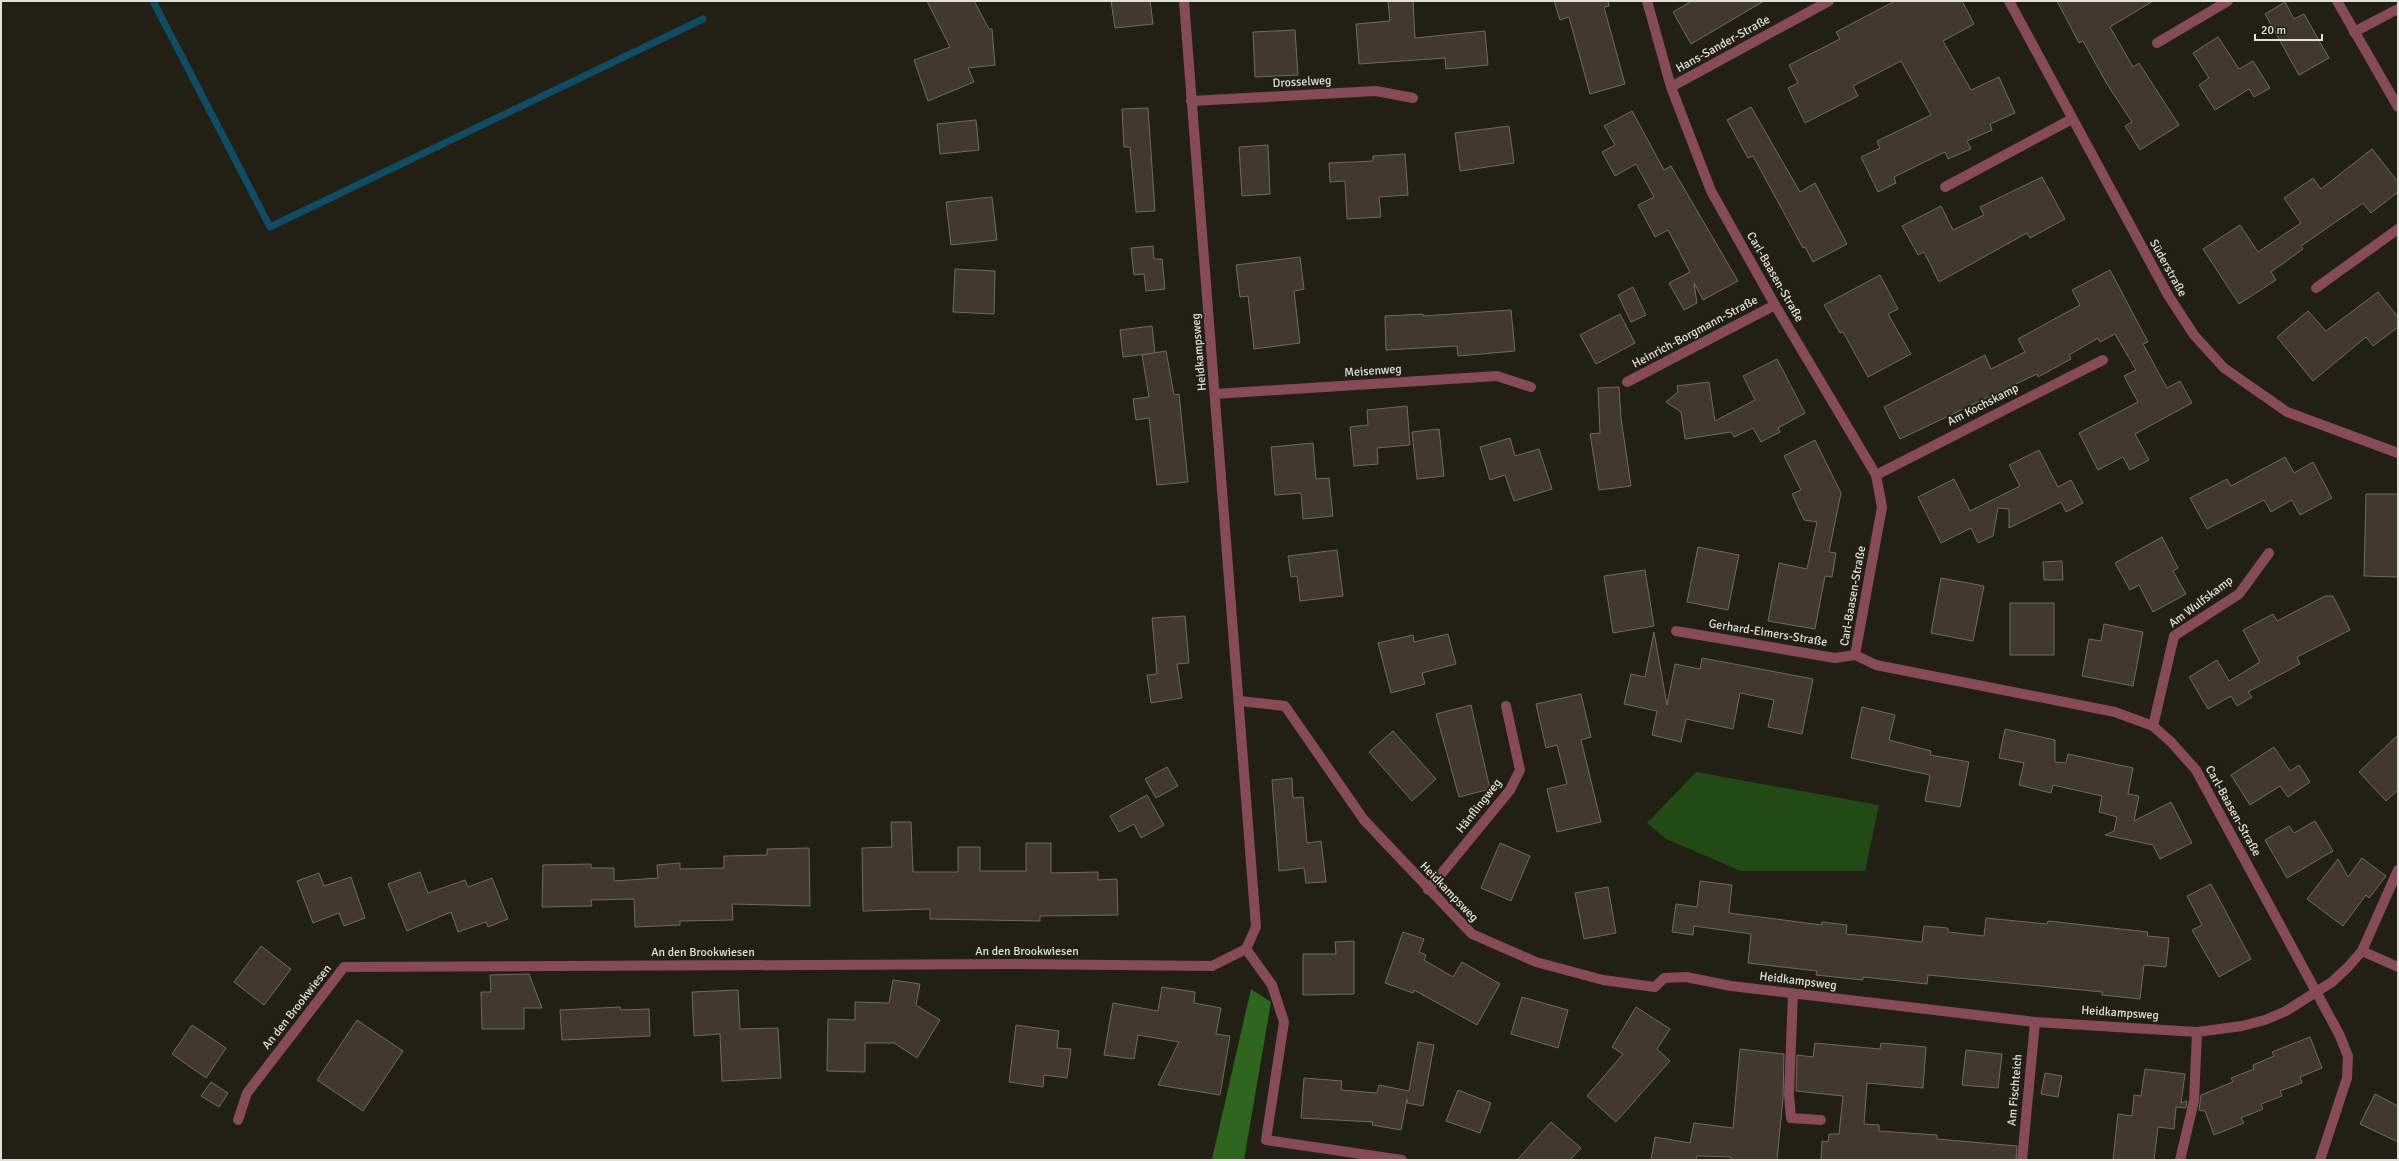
<svg xmlns="http://www.w3.org/2000/svg" width="2399" height="1161" font-family="Signika,sans-serif">
<style>
.green{fill:#214a15}
.forest{fill:#2e651f}
.lines{fill:none;stroke-linecap:round;stroke-linejoin:round}
.stream{stroke:#104c63;stroke-width:7}
.building{fill:#433830;stroke:#746960}
.service{stroke:#864b56;stroke-width:10}
.minor{stroke:#864b56;stroke-width:10}
.labels{text-anchor:middle;dominant-baseline:central;stroke-width:4;stroke-linejoin:round;paint-order:stroke}
.street-label{font-size:12px;fill:#e1e0d8;stroke:#221f14}
</style>
<rect width="100%" height="100%" fill="#221f14"/>
<!-- green -->
<path class="green" d="M 1696,772 L 1879,805 L 1865,871 L 1741,871 L 1666,839 L 1647,823 Z"/>
<!-- forest -->
<path class="forest" d="M 1251,989 L 1271,1002 L 1244,1160 L 1198,1160 L 1212,1159 Z"/>
<g class="lines">
<!-- stream -->
<path class="stream" d="M 153,1 L 270,227 L 703,19"/>
</g>
<!-- building -->
<g class="building">
<path d="M 927,1 L 974,1 L 989,29 L 992,29 L 995,65 L 968,68 L 974,82 L 928,101 L 914,60 L 950,47 Z"/>
<path d="M 1111,1 L 1150,1 L 1153,24 L 1115,28 Z"/>
<path d="M 1388,1 L 1413,1 L 1415,38 L 1485,31 L 1488,65 L 1446,69 L 1445,58 L 1359,64 L 1356,24 L 1390,21 Z"/>
<path d="M 1554,1 L 1608,1 L 1609,6 L 1604,7 L 1625,84 L 1590,94 L 1569,17 L 1560,20 Z"/>
<path d="M 1692,1 L 1764,1 L 1691,44 L 1673,12 Z"/>
<path d="M 1895,1 L 1962,1 L 1974,24 L 1943,41 L 1971,90 L 1999,77 L 2015,113 L 1990,124 L 1992,130 L 1967,141 L 1971,149 L 1948,159 L 1945,152 L 1894,177 L 1896,183 L 1878,192 L 1861,157 L 1880,148 L 1877,141 L 1931,115 L 1901,61 L 1853,86 L 1858,96 L 1805,123 L 1788,88 L 1798,83 L 1789,65 L 1840,39 L 1836,32 Z"/>
<path d="M 2057,1 L 2153,1 L 2110,27 L 2133,67 L 2139,63 L 2179,125 L 2140,150 L 2125,126 L 2132,122 L 2107,84 L 2083,41 L 2079,43 Z"/>
<path d="M 2285,2 L 2294,19 L 2304,14 L 2329,58 L 2299,75 L 2265,14 Z"/>
<path d="M 1295,30 L 1298,75 L 1255,77 L 1253,32 Z"/>
<path d="M 2218,37 L 2239,69 L 2253,61 L 2270,88 L 2254,97 L 2249,89 L 2215,110 L 2199,85 L 2209,78 L 2193,53 Z"/>
<path d="M 1751,107 L 1800,192 L 1815,183 L 1847,244 L 1813,262 L 1805,247 L 1803,248 L 1753,156 L 1748,158 L 1727,120 Z"/>
<path d="M 1148,108 L 1155,211 L 1136,212 L 1130,147 L 1124,147 L 1122,109 Z"/>
<path d="M 1632,111 L 1664,170 L 1671,166 L 1738,281 L 1703,300 L 1694,283 L 1697,303 L 1684,310 L 1669,283 L 1690,272 L 1668,230 L 1655,237 L 1638,205 L 1654,197 L 1636,164 L 1615,176 L 1602,152 L 1615,145 L 1604,126 Z"/>
<path d="M 976,120 L 979,150 L 940,154 L 937,124 Z"/>
<path d="M 1509,126 L 1514,163 L 1460,171 L 1455,133 Z"/>
<path d="M 1268,145 L 1270,194 L 1242,196 L 1239,147 Z"/>
<path d="M 2372,149 L 2398,182 L 2398,192 L 2371,213 L 2363,203 L 2301,246 L 2303,249 L 2271,272 L 2276,280 L 2239,304 L 2203,249 L 2240,225 L 2258,252 L 2301,223 L 2284,198 L 2313,178 L 2321,189 Z"/>
<path d="M 1405,154 L 1408,195 L 1379,197 L 1381,217 L 1347,219 L 1345,181 L 1330,182 L 1329,163 L 1373,161 L 1373,156 Z"/>
<path d="M 2042,177 L 2065,219 L 2030,238 L 2027,233 L 1939,282 L 1924,252 L 1918,255 L 1902,226 L 1941,206 L 1953,230 L 1984,215 L 1980,207 Z"/>
<path d="M 992,197 L 997,240 L 951,245 L 946,202 Z"/>
<path d="M 1153,246 L 1154,259 L 1162,259 L 1165,289 L 1146,291 L 1144,274 L 1134,275 L 1131,248 Z"/>
<path d="M 1300,257 L 1304,289 L 1294,291 L 1300,343 L 1254,349 L 1248,296 L 1240,297 L 1236,265 Z"/>
<path d="M 955,269 L 995,271 L 994,314 L 953,312 Z"/>
<path d="M 2110,270 L 2148,342 L 2143,344 L 2167,388 L 2180,381 L 2192,403 L 2135,434 L 2149,460 L 2130,470 L 2123,457 L 2098,470 L 2079,433 L 2138,402 L 2124,376 L 2136,370 L 2115,334 L 2100,342 L 2098,338 L 2069,355 L 2071,359 L 2038,377 L 2037,374 L 1900,439 L 1884,407 L 1985,355 L 1991,369 L 2025,352 L 2018,339 L 2080,305 L 2072,290 Z"/>
<path d="M 1880,275 L 1898,309 L 1888,314 L 1911,354 L 1868,377 L 1843,332 L 1840,333 L 1824,305 Z"/>
<path d="M 1633,287 L 1646,315 L 1631,322 L 1618,295 Z"/>
<path d="M 2378,292 L 2398,317 L 2398,327 L 2373,346 L 2366,337 L 2313,381 L 2277,337 L 2308,311 L 2326,331 Z"/>
<path d="M 1511,310 L 1515,351 L 1458,356 L 1457,346 L 1386,350 L 1385,316 L 1423,314 L 1423,316 Z"/>
<path d="M 1620,314 L 1635,343 L 1596,364 L 1580,335 Z"/>
<path d="M 1152,326 L 1155,353 L 1123,357 L 1120,330 Z"/>
<path d="M 1166,351 L 1174,395 L 1179,394 L 1188,482 L 1157,485 L 1149,418 L 1136,420 L 1133,399 L 1149,397 L 1142,355 Z"/>
<path d="M 1777,359 L 1805,413 L 1778,428 L 1780,432 L 1761,442 L 1753,428 L 1734,437 L 1731,432 L 1685,439 L 1681,412 L 1666,402 L 1678,392 L 1677,386 L 1709,382 L 1715,421 L 1755,400 L 1743,376 Z"/>
<path d="M 1619,387 L 1621,418 L 1631,486 L 1599,490 L 1590,434 L 1600,433 L 1598,388 Z"/>
<path d="M 1407,406 L 1410,445 L 1377,448 L 1378,464 L 1354,466 L 1350,427 L 1368,425 L 1367,410 Z"/>
<path d="M 1439,429 L 1444,476 L 1417,479 L 1412,432 Z"/>
<path d="M 1510,438 L 1515,456 L 1539,449 L 1552,489 L 1514,501 L 1505,475 L 1490,480 L 1480,447 Z"/>
<path d="M 1815,440 L 1841,493 L 1829,552 L 1836,553 L 1832,577 L 1825,576 L 1815,629 L 1768,621 L 1779,563 L 1807,569 L 1817,522 L 1804,520 L 1792,494 L 1801,490 L 1784,456 Z"/>
<path d="M 1313,443 L 1316,479 L 1329,478 L 1333,516 L 1303,519 L 1301,493 L 1275,495 L 1271,447 Z"/>
<path d="M 2039,450 L 2058,487 L 2071,480 L 2083,503 L 2066,512 L 2061,502 L 2009,528 L 2009,509 L 1998,508 L 1993,536 L 1978,543 L 1971,528 L 1941,543 L 1918,497 L 1954,479 L 1970,511 L 2020,486 L 2009,465 Z"/>
<path d="M 2285,457 L 2294,473 L 2313,462 L 2332,498 L 2300,515 L 2292,500 L 2271,512 L 2264,500 L 2207,529 L 2190,498 L 2227,479 L 2231,486 Z"/>
<path d="M 2366,494 L 2398,494 L 2398,577 L 2364,576 Z"/>
<path d="M 2162,537 L 2178,568 L 2173,571 L 2186,594 L 2153,612 L 2139,585 L 2130,590 L 2115,563 Z"/>
<path d="M 1698,547 L 1739,555 L 1728,610 L 1687,602 Z"/>
<path d="M 1337,550 L 1343,596 L 1300,601 L 1297,576 L 1291,577 L 1288,556 Z"/>
<path d="M 2062,561 L 2063,580 L 2044,580 L 2043,562 Z"/>
<path d="M 1645,570 L 1654,626 L 1613,633 L 1604,576 Z"/>
<path d="M 1941,578 L 1984,586 L 1973,641 L 1931,633 Z"/>
<path d="M 2325,596 L 2333,596 L 2350,630 L 2297,657 L 2300,664 L 2248,692 L 2252,697 L 2237,706 L 2231,696 L 2208,709 L 2189,677 L 2217,660 L 2229,681 L 2260,662 L 2243,630 L 2273,614 L 2277,621 Z"/>
<rect x="2010" y="603" width="44" height="52"/>
<path d="M 1185,616 L 1189,663 L 1177,664 L 1182,698 L 1151,703 L 1147,675 L 1157,674 L 1152,618 Z"/>
<path d="M 2104,624 L 2143,632 L 2133,686 L 2082,676 L 2089,639 L 2101,641 Z"/>
<path d="M 1654,632 L 1667,705 L 1675,664 L 1700,669 L 1702,658 L 1813,679 L 1802,734 L 1768,727 L 1774,700 L 1740,693 L 1733,729 L 1686,719 L 1681,742 L 1652,735 L 1657,711 L 1624,704 L 1631,674 L 1645,677 Z"/>
<path d="M 1448,634 L 1456,664 L 1422,673 L 1425,684 L 1391,693 L 1378,643 L 1413,635 L 1414,642 Z"/>
<path d="M 1581,694 L 1591,737 L 1581,740 L 1601,822 L 1557,832 L 1547,789 L 1567,784 L 1557,745 L 1546,748 L 1536,704 Z"/>
<path d="M 1471,705 L 1490,789 L 1459,797 L 1436,714 Z"/>
<path d="M 1862,707 L 1895,715 L 1889,740 L 1931,751 L 1930,755 L 1969,762 L 1960,807 L 1925,801 L 1930,775 L 1851,758 Z"/>
<path d="M 2005,729 L 2055,740 L 2055,762 L 2066,763 L 2068,754 L 2133,768 L 2128,794 L 2139,796 L 2134,821 L 2171,802 L 2192,843 L 2160,859 L 2153,845 L 2105,835 L 2114,831 L 2117,817 L 2099,812 L 2102,796 L 2053,785 L 2051,793 L 2019,785 L 2024,763 L 1999,758 Z"/>
<path d="M 1393,731 L 1436,779 L 1412,801 L 1369,752 Z"/>
<path d="M 2398,735 L 2398,790 L 2386,801 L 2359,772 Z"/>
<path d="M 2274,747 L 2290,771 L 2299,765 L 2310,782 L 2288,797 L 2280,786 L 2250,805 L 2231,775 Z"/>
<path d="M 1167,767 L 1178,786 L 1156,798 L 1145,779 Z"/>
<path d="M 1292,778 L 1293,798 L 1303,797 L 1307,843 L 1321,841 L 1326,882 L 1306,883 L 1304,868 L 1279,871 L 1272,780 Z"/>
<path d="M 1147,795 L 1164,825 L 1141,838 L 1134,824 L 1119,832 L 1110,816 Z"/>
<path d="M 2315,821 L 2333,851 L 2287,878 L 2265,840 L 2289,826 L 2294,833 Z"/>
<path d="M 891,822 L 911,822 L 913,872 L 958,872 L 958,847 L 980,847 L 980,871 L 1026,871 L 1026,843 L 1051,843 L 1051,873 L 1098,872 L 1098,880 L 1117,879 L 1118,915 L 1040,916 L 1040,921 L 930,919 L 930,909 L 863,911 L 862,848 L 892,847 Z"/>
<path d="M 1500,843 L 1530,856 L 1511,901 L 1481,888 Z"/>
<path d="M 809,848 L 810,906 L 732,904 L 733,920 L 680,921 L 680,925 L 635,927 L 634,899 L 591,900 L 592,906 L 542,907 L 543,865 L 591,864 L 591,868 L 614,868 L 614,881 L 658,878 L 657,865 L 680,863 L 680,869 L 724,868 L 724,856 L 767,855 L 767,849 Z"/>
<path d="M 2362,858 L 2386,876 L 2369,898 L 2366,895 L 2343,926 L 2307,899 L 2338,859 L 2348,877 Z"/>
<path d="M 420,872 L 428,893 L 465,880 L 468,887 L 492,878 L 508,919 L 488,927 L 486,922 L 458,932 L 451,912 L 407,931 L 388,884 Z"/>
<path d="M 319,873 L 324,886 L 351,877 L 365,918 L 344,926 L 339,913 L 313,923 L 297,881 Z"/>
<path d="M 1700,881 L 1732,885 L 1729,913 L 1822,925 L 1822,922 L 1847,925 L 1846,934 L 1877,937 L 1922,942 L 1924,926 L 1948,928 L 1948,932 L 1984,936 L 1986,918 L 2047,924 L 2048,921 L 2148,932 L 2147,936 L 2169,938 L 2166,967 L 2144,965 L 2140,999 L 2102,995 L 2102,992 L 1928,975 L 1927,984 L 1863,977 L 1863,980 L 1816,975 L 1817,971 L 1748,963 L 1751,934 L 1694,926 L 1693,935 L 1672,932 L 1676,904 L 1697,907 Z"/>
<path d="M 2211,884 L 2251,959 L 2219,977 L 2192,930 L 2202,925 L 2187,896 Z"/>
<path d="M 1608,887 L 1616,933 L 1584,939 L 1575,893 Z"/>
<path d="M 1403,932 L 1424,939 L 1419,952 L 1426,955 L 1424,960 L 1453,977 L 1462,962 L 1500,984 L 1477,1025 L 1414,990 L 1413,993 L 1385,983 Z"/>
<path d="M 1354,941 L 1354,994 L 1303,995 L 1303,954 L 1336,954 L 1335,942 Z"/>
<path d="M 261,946 L 291,969 L 264,1005 L 234,982 Z"/>
<path d="M 529,974 L 542,1008 L 524,1008 L 524,1029 L 482,1029 L 481,992 L 491,992 L 490,975 Z"/>
<path d="M 893,980 L 920,984 L 916,1005 L 940,1020 L 917,1058 L 894,1043 L 865,1043 L 865,1072 L 827,1071 L 828,1019 L 855,1020 L 855,1002 L 889,1003 Z"/>
<path d="M 1162,987 L 1195,992 L 1194,1003 L 1221,1008 L 1216,1034 L 1230,1036 L 1220,1095 L 1158,1085 L 1179,1042 L 1138,1035 L 1134,1059 L 1104,1055 L 1113,1003 L 1158,1011 Z"/>
<path d="M 738,990 L 740,1029 L 778,1028 L 781,1078 L 722,1081 L 720,1034 L 694,1036 L 692,992 Z"/>
<path d="M 1522,997 L 1568,1010 L 1558,1048 L 1511,1034 Z"/>
<path d="M 620,1007 L 621,1010 L 649,1009 L 650,1036 L 562,1040 L 560,1010 Z"/>
<path d="M 1636,1007 L 1670,1029 L 1657,1049 L 1670,1061 L 1616,1122 L 1587,1096 L 1623,1054 L 1612,1047 Z"/>
<path d="M 357,1020 L 403,1051 L 363,1111 L 317,1080 Z"/>
<path d="M 192,1025 L 226,1048 L 206,1078 L 172,1054 Z"/>
<path d="M 1016,1025 L 1059,1031 L 1057,1048 L 1071,1049 L 1067,1078 L 1044,1075 L 1043,1087 L 1009,1082 Z"/>
<path d="M 2310,1037 L 2322,1068 L 2300,1077 L 2302,1083 L 2280,1091 L 2282,1096 L 2261,1104 L 2263,1109 L 2241,1118 L 2244,1123 L 2214,1135 L 2205,1111 L 2199,1110 L 2201,1095 L 2233,1082 L 2231,1078 L 2254,1069 L 2253,1065 L 2274,1056 L 2272,1052 Z"/>
<path d="M 1418,1042 L 1434,1045 L 1423,1106 L 1407,1103 L 1407,1099 L 1401,1130 L 1372,1125 L 1373,1122 L 1301,1118 L 1304,1078 L 1342,1081 L 1341,1090 L 1377,1093 L 1379,1085 L 1409,1091 Z"/>
<path d="M 1815,1043 L 1880,1049 L 1881,1043 L 1926,1047 L 1923,1088 L 1867,1083 L 1864,1124 L 1879,1125 L 1879,1131 L 1937,1135 L 1937,1139 L 2017,1146 L 2016,1160 L 1821,1160 L 1822,1141 L 1828,1142 L 1829,1134 L 1839,1134 L 1843,1096 L 1796,1091 L 1797,1055 L 1813,1057 Z"/>
<path d="M 1740,1049 L 1784,1054 L 1783,1098 L 1777,1160 L 1731,1160 L 1731,1157 L 1697,1156 L 1696,1160 L 1651,1160 L 1655,1137 L 1690,1143 L 1694,1123 L 1733,1128 Z"/>
<path d="M 1966,1050 L 2002,1054 L 1998,1088 L 1962,1085 Z"/>
<path d="M 2145,1069 L 2185,1074 L 2181,1103 L 2187,1101 L 2186,1108 L 2176,1107 L 2174,1129 L 2158,1127 L 2154,1160 L 2113,1160 L 2118,1114 L 2132,1116 L 2134,1095 L 2141,1096 Z"/>
<path d="M 2045,1073 L 2062,1076 L 2058,1097 L 2041,1094 Z"/>
<path d="M 211,1082 L 228,1093 L 219,1107 L 201,1096 Z"/>
<path d="M 1458,1090 L 1491,1103 L 1480,1133 L 1446,1121 Z"/>
<path d="M 2375,1094 L 2398,1106 L 2398,1142 L 2360,1124 Z"/>
<path d="M 1551,1122 L 1581,1148 L 1570,1160 L 1517,1160 Z"/>
</g>
<g class="lines">
<!-- service -->
<g class="service">
<path d="M 1945,187 L 2072,119"/>
<path d="M 2362,951 L 2398,967"/>
<path d="M 1793,994 L 1789,1094 L 1791,1118 L 1821,1120"/>
<path d="M 2180,1160 L 2194,1101 L 2197,1032"/>
</g>
<!-- minor -->
<g class="minor">
<path d="M 1184,1 L 1256,927 L 1246,949"/>
<path d="M 1647,1 L 1671,87 L 1711,191 L 1775,305 L 1876,475 L 1882,507 L 1855,655 L 1876,665 L 2115,712 L 2153,726 L 2171,742 L 2196,770 L 2339,1034 L 2348,1056 L 2347,1078 L 2320,1160"/>
<path d="M 2009,1 L 2168,295 L 2194,335 L 2224,368 L 2287,412 L 2398,453"/>
<path d="M 2337,1 L 2398,107"/>
<path d="M 2354,32 L 2398,9"/>
<path d="M 2157,43 L 2228,1"/>
<path d="M 1671,87 L 1829,1"/>
<path d="M 1191,101 L 1376,91 L 1413,98"/>
<path d="M 2316,288 L 2398,229"/>
<path d="M 1627,382 L 1775,305"/>
<path d="M 1215,394 L 1497,376 L 1531,387"/>
<path d="M 1876,475 L 2103,360"/>
<path d="M 1676,631 L 1835,658 L 1855,655"/>
<path d="M 1239,701 L 1285,706 L 1364,820 L 1472,934 L 1536,962 L 1603,980 L 1655,987 L 1664,978 L 1686,977 L 1731,986 L 2035,1022 L 2197,1032 L 2242,1026 L 2265,1020 L 2286,1011 L 2332,982 L 2348,967 L 2362,951 L 2398,870"/>
<path d="M 2153,726 L 2174,636 L 2239,594 L 2269,553"/>
<path d="M 1428,890 L 1510,790 L 1520,770 L 1506,706"/>
<path d="M 1246,949 L 1272,985 L 1284,1022 L 1266,1140 L 1402,1160"/>
<path d="M 238,1120 L 247,1093 L 344,967 L 1013,964 L 1212,966 L 1246,949"/>
<path d="M 2022,1160 L 2035,1022"/>
</g>
</g>
<g class="labels">
<!-- street labels -->
<g class="street-label">
<text transform="translate(1723 44) rotate(-29)">Hans-Sander-Straße</text>
<text transform="translate(1302 82) rotate(-3)">Drosselweg</text>
<text transform="translate(2168 268) rotate(61)">Süderstraße</text>
<text transform="translate(1775 277) rotate(60)">Carl-Baasen-Straße</text>
<text transform="translate(1695 332) rotate(-28)">Heinrich-Borgmann-Straße</text>
<text transform="translate(1199 352) rotate(-95)">Heidkampsweg</text>
<text transform="translate(1373 371) rotate(-4)">Meisenweg</text>
<text transform="translate(1983 405) rotate(-27)">Am Kochskamp</text>
<text transform="translate(1853 596) rotate(-80)">Carl-Baasen-Straße</text>
<text transform="translate(2201 602) rotate(-37)">Am Wulfskamp</text>
<text transform="translate(1768 633) rotate(9)">Gerhard-Eimers-Straße</text>
<text transform="translate(1479 806) rotate(-52)">Hänflingweg</text>
<text transform="translate(2233 811) rotate(61)">Carl-Baasen-Straße</text>
<text transform="translate(1449 892) rotate(46)">Heidkampsweg</text>
<text x="1027" y="951">An den Brookwiesen</text>
<text x="703" y="952">An den Brookwiesen</text>
<text transform="translate(1798 981) rotate(7)">Heidkampsweg</text>
<text transform="translate(297 1007) rotate(-52)">An den Brookwiesen</text>
<text transform="translate(2120 1013) rotate(4)">Heidkampsweg</text>
<text transform="translate(2015 1090) rotate(-85)">Am Fischteich</text>
</g>
</g>
<!-- border -->
<rect width="2399" height="1161" fill="none" stroke="#e1e0d8" stroke-width="4"/>
<!-- scale -->
<path d="M2255 34v6h67v-6" fill="none" stroke="#e1e0d8" stroke-width="2"/>
<text x="2261" y="34" font-size="12" fill="#e1e0d8" stroke="#221f14" stroke-width="3" paint-order="stroke">20 m</text>
</svg>
